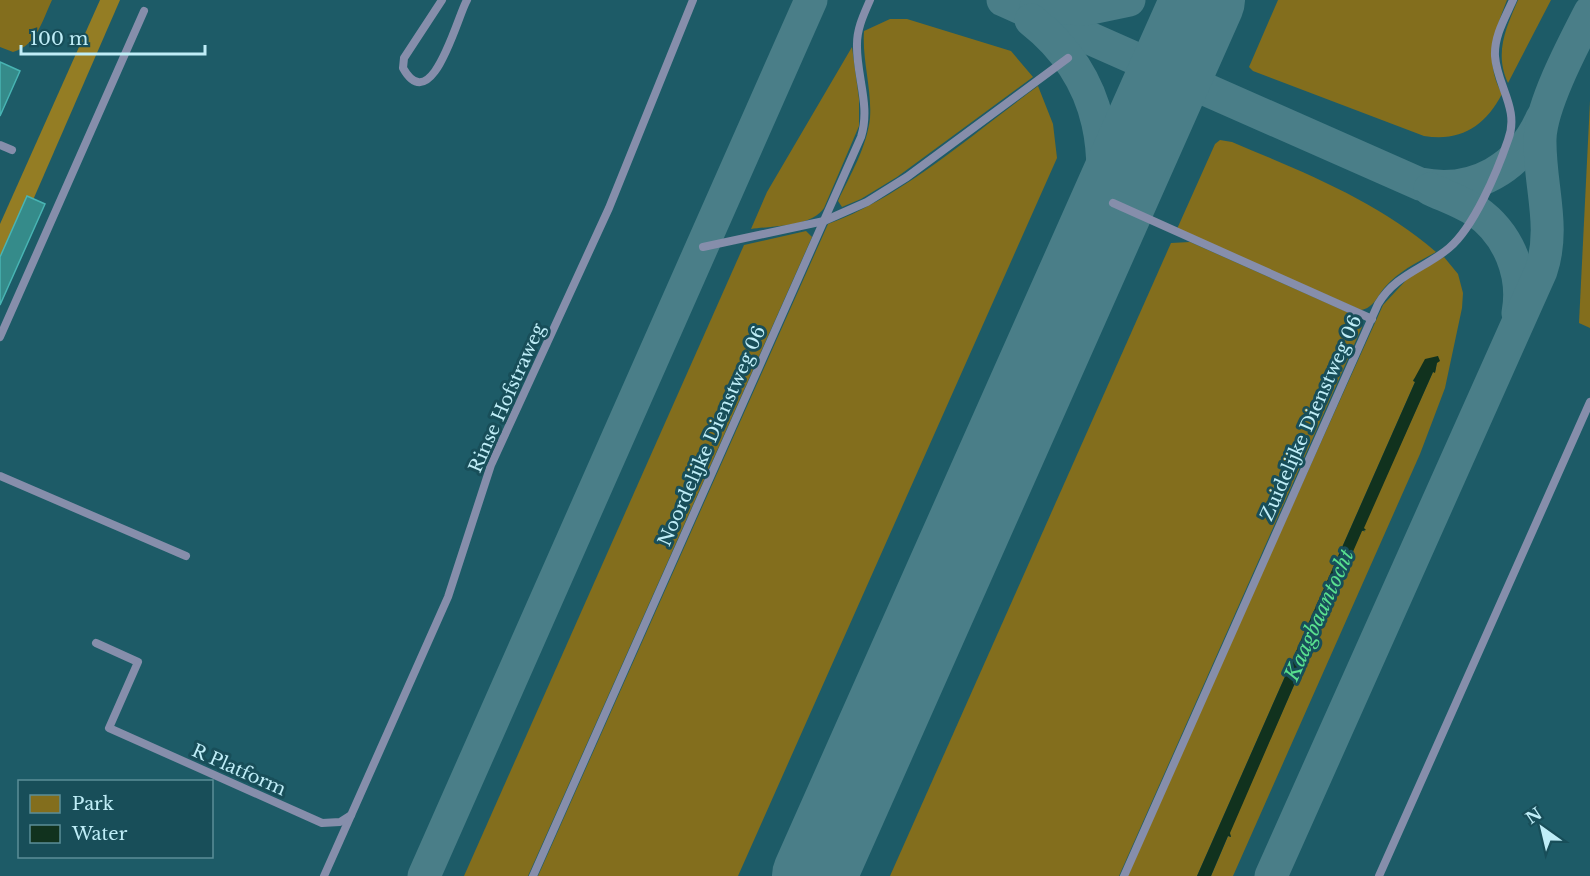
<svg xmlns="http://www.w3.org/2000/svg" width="1590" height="876" font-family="'Libre Baskerville',serif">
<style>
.built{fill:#1d5b67;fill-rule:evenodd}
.green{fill:#836e1d}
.forest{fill:#947d24}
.water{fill:#11321e}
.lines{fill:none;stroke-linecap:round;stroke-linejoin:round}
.taxiway{stroke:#4a7e88;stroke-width:33}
.runway{stroke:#4a7e88;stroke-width:84}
.building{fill:#358b8a;stroke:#48b4b3;stroke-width:1.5}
.service{stroke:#868eab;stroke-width:8}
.labels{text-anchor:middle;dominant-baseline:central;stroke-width:6;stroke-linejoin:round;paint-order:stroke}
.street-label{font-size:18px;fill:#bfedf7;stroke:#184e59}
.water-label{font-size:20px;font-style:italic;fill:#59e08f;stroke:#184e59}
</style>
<rect width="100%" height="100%" fill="#184e59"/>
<!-- built -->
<path class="built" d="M 0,0 L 1590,0 L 1590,876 L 0,876 ZM 20,782 L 212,782 L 212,856 L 20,856 Z"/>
<!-- green -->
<g class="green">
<path d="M 0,0 L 52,0 C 42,21 37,45 13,52 L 0,47 Z"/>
<path d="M 1278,0 L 1507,0 C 1494,33 1484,61 1502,94 C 1485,126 1461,142 1424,136 L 1253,71 L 1249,67 Z"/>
<path d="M 1518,0 L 1551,0 L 1508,83 C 1494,53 1506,28 1518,0 Z"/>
<path d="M 890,19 L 907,19 L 1011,51 L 1033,77 L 897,177 L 861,199 L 842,207 L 838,201 C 850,175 867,147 870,118 C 872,89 862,60 864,31 Z"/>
<path d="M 852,47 L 859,99 L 859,126 L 824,208 C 812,227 771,226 751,229 L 767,192 Z"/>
<path d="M 1038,86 L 1053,124 L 1057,158 L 738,876 L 538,876 L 828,224 C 901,198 975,132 1038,86 Z"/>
<path d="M 1590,101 L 1590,328 L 1579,323 Z"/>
<path d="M 1220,140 L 1232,142 C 1303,172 1378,201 1436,252 C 1418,262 1399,271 1385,287 C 1377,296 1374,308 1361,310 L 1177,229 L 1215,144 Z"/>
<path d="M 806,231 L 812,237 L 528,876 L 464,876 L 744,245 Z"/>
<path d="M 1190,242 L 1356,316 L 1362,327 L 1119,876 L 890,876 L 1171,243 Z"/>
<path d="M 1444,257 L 1458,274 L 1463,293 L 1462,308 L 1445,388 L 1420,454 L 1233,876 L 1211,876 L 1228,836 L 1231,837 L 1229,833 L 1295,683 L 1299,684 L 1296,681 L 1362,530 L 1365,532 L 1363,528 L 1433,372 L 1435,372 L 1438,356 L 1413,380 L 1415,382 L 1197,876 L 1125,876 L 1383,305 L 1409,277 Z"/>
</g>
<!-- forest -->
<path class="forest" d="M 100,0 L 120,0 L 0,276 L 0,224 Z"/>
<!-- water -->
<path class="water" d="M 1438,356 L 1440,361 L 1437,363 L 1435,373 L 1433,372 L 1364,528 L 1366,530 L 1362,531 L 1297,680 L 1298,684 L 1295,683 L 1230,833 L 1231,837 L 1228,836 L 1211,876 L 1197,876 L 1415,382 L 1413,381 L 1425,359 Z"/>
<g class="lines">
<!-- taxiway -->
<g class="taxiway">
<path d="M 1003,0 L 1420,184 C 1474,195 1520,168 1542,118"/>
<path d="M 1036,7 L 1086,9 L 1129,0"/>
<path d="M 1031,20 C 1106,79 1113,159 1094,246"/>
<path d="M 1430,189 C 1445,196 1462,202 1476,211 C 1509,234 1525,275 1518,313"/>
<path d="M 424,876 L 811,0"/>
<path d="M 1271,876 L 1541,271 C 1556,227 1539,184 1540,139 C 1541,105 1574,43 1590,12"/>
</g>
<!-- runway -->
<path class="runway" d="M 814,876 L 1203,0"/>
</g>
<!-- building -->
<g class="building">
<path d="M 0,62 L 20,71 L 0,116 Z"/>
<path d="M 27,196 L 45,204 L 0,305 L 0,257 Z"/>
</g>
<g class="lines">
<!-- service -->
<g class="service">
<path d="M 442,0 L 404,58 L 403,68 C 432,120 458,14 467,0"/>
<path d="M 0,145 L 12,150"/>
<path d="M 1113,203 L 1372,319"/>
<path d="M 703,247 L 824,221 L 867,202 L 907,177 L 1068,58"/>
<path d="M 0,337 L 144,11"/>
<path d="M 0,476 L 186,556"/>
<path d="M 96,643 L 138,662 L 109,728 L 322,823 L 340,822 L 351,815"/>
<path d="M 324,876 L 448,597 L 491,465 L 609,208 L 693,0"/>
<path d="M 533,876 L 861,137 C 871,106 856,75 857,44 C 857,28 864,14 870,0"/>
<path d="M 1124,876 L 1378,304 C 1396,274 1424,269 1449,248 C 1474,227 1497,172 1508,140 C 1520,109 1497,86 1495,56 C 1494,36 1505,18 1513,0"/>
<path d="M 1379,876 L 1590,402"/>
</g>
</g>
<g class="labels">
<!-- street labels -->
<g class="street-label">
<text transform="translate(507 398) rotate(-66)">Rinse Hofstraweg</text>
<text transform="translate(1311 418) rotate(-66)">Zuidelijke Dienstweg 06</text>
<text transform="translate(712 436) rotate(-66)">Noordelijke Dienstweg 06</text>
<text transform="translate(239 770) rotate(24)">R Platform</text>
</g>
<!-- water labels -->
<g class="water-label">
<text transform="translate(1319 615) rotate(-66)">Kaagbaantocht</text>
</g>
</g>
<!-- legend -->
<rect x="18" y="780" width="195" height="78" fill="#184e59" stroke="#5b8e98" stroke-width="1.5"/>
<rect x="30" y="795" width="30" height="18" fill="#836e1d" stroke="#5b8e98" stroke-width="1.5"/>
<text x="72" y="810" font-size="18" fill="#bfedf7">Park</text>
<rect x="30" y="825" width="30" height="18" fill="#11321e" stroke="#5b8e98" stroke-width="1.5"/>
<text x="72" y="840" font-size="18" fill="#bfedf7">Water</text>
<!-- north arrow -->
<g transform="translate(1542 828) rotate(326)" stroke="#184e59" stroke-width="4.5" paint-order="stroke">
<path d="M0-4.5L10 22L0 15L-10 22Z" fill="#bfedf7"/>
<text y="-9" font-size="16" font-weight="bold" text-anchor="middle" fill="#bfedf7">N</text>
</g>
<!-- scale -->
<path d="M21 45v9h184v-9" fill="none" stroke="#bfedf7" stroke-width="3"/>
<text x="30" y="45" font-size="18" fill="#bfedf7" stroke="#184e59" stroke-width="4.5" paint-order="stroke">100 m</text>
</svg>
